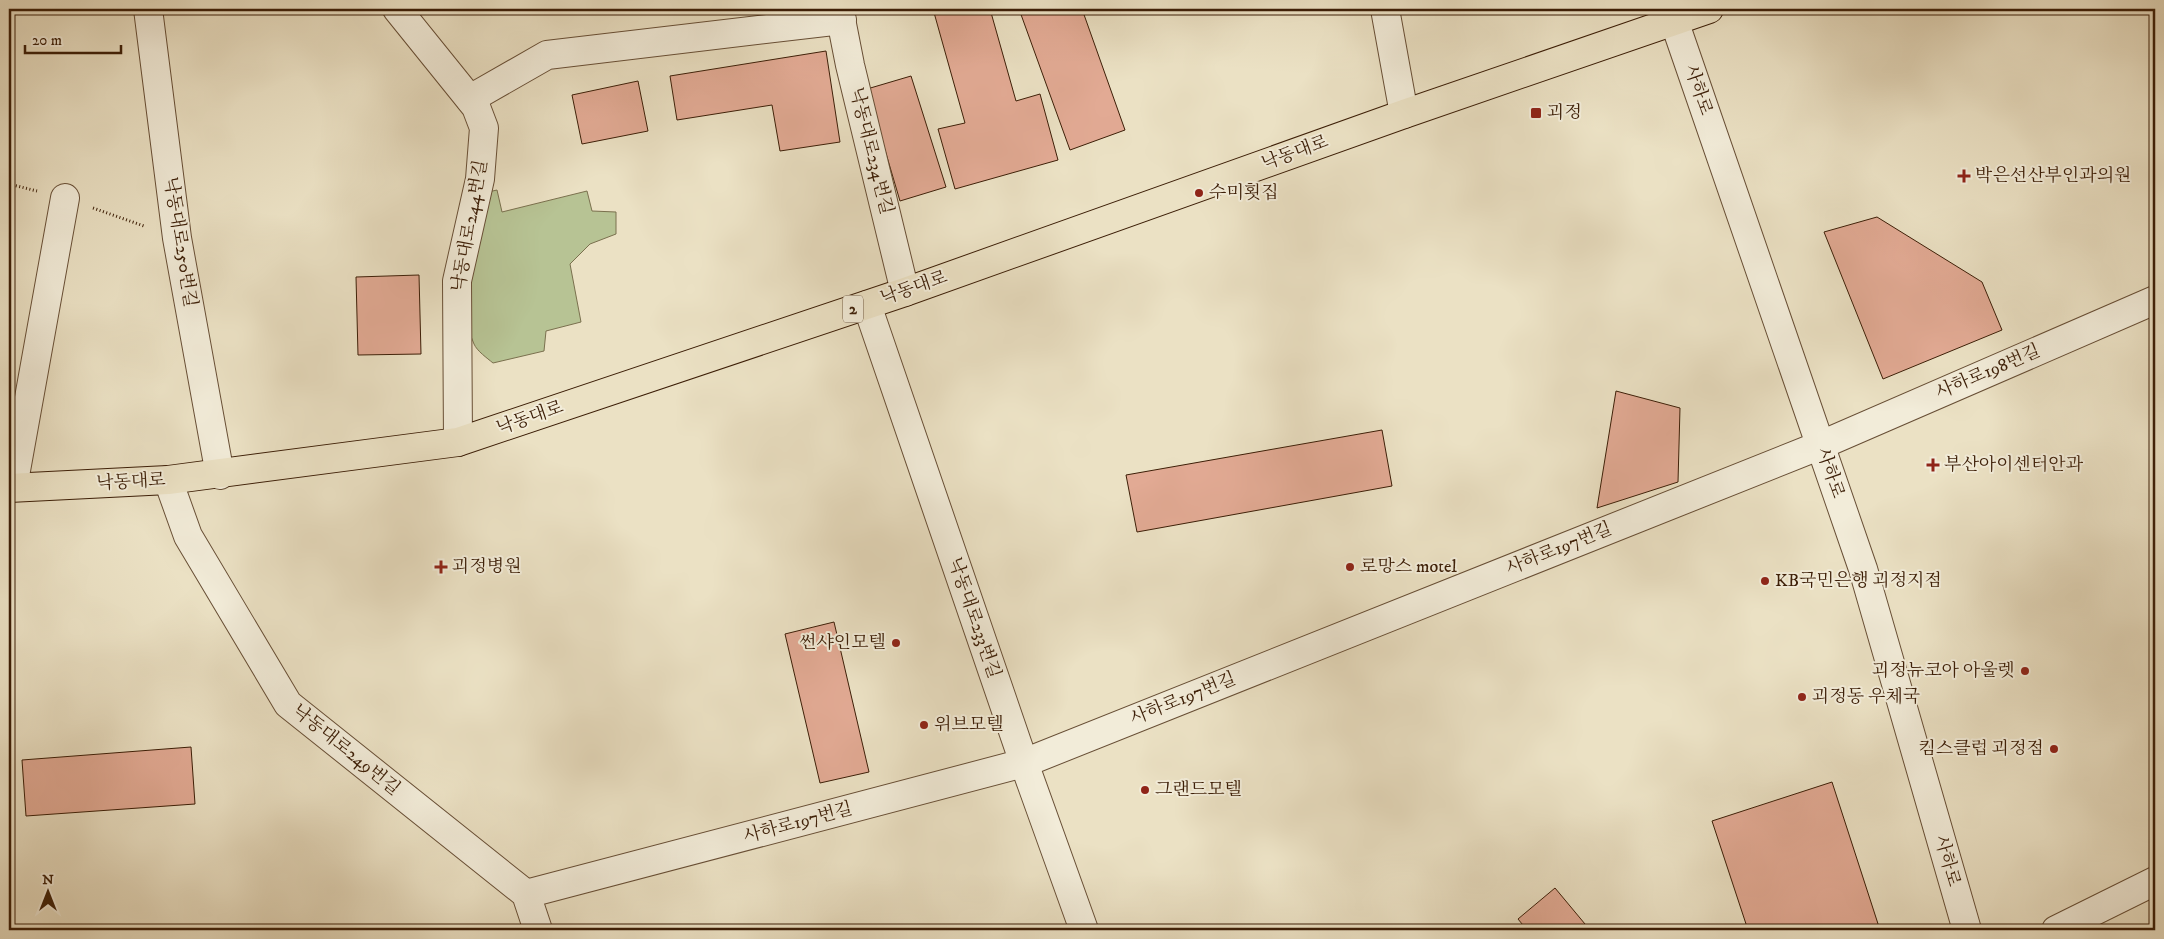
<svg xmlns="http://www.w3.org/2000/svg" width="2164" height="939" font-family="'IM FELL DW Pica','Noto Serif KR',serif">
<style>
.green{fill:#b7c394;stroke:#7a704e}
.building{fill:#e2aa94;stroke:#3c1e07}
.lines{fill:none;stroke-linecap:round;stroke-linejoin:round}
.minor-casing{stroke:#684f36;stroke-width:30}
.major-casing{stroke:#3c1e07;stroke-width:30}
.path{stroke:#3c1e07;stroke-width:3;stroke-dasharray:1 2.5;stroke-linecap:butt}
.minor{stroke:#f2ecd9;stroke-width:28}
.major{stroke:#ebe1c4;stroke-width:28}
.poi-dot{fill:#8f2418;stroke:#f2ecd9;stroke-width:2}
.labels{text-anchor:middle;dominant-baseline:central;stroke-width:4;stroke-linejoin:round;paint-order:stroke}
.shield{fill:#f2ecd9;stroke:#735c46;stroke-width:1}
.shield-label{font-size:16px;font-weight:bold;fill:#3c1e07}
.street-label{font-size:18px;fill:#3c1e07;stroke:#f2ecd9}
.poi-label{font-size:18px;fill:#3c1e07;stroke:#f2ecd9;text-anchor:start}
</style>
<rect width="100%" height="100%" fill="#ebe1c4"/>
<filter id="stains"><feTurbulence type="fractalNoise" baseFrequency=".004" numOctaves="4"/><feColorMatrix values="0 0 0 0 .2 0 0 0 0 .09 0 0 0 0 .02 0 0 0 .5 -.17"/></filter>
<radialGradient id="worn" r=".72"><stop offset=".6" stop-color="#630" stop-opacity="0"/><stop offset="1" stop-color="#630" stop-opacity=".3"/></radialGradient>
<!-- green -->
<path class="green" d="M 497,190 L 502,212 L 587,191 L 592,211 L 616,212 L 616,234 L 590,244 L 570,264 L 581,322 L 546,331 L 544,351 L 493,363 C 487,358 477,351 474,344 C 456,307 479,232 488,192 Z"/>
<!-- building -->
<g class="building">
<path d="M 933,9 L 990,9 L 1016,101 L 1040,94 L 1058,160 L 955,189 L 938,129 L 965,123 Z"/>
<path d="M 1019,9 L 1082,9 L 1125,130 L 1070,150 Z"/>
<path d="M 826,51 L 840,142 L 780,151 L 772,105 L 677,120 L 670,76 Z"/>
<path d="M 911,76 L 946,187 L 900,201 L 867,89 Z"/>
<path d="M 638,81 L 648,131 L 582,144 L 572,95 Z"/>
<path d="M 1877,217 L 1982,282 L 2002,330 L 1883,379 L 1824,232 Z"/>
<path d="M 419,275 L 421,354 L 358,355 L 356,277 Z"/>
<path d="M 1616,391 L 1680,408 L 1678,482 L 1597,508 Z"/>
<path d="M 1382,430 L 1392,486 L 1137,532 L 1126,475 Z"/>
<path d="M 834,622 L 869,772 L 820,783 L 785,634 Z"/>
<path d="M 191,747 L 195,804 L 26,816 L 22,760 Z"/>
<path d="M 1832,782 L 1880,930 L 1748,930 L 1712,821 Z"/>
<path d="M 1555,888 L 1590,930 L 1527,930 L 1518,919 Z"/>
</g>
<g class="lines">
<!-- minor casing -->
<g class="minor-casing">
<g id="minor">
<path d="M 148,9 L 177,238 L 220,475"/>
<path d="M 397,9 L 476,107 L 484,128 L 480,179 L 457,281 L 458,442"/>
<path d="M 839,9 L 850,65 L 905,292"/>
<path d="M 1385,9 L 1404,114"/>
<path d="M 1670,9 L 1863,569 L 1967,930"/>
<path d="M 470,99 L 547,55 L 842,20"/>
<path d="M 867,305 L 1024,763 L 1084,930"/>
<path d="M 168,480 L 188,536 L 288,704 L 526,894 L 538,930"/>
<path d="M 13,487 L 65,198"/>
<path d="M 526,894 L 1024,763 L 1821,445 L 2155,300"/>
<path d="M 2056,930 L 2155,881"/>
</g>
</g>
<!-- major casing -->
<g class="major-casing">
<path id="major" d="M 9,488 L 168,480 L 458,442 L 905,292 L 1404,114 L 1709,9"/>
</g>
<!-- path -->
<g class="path">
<path d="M 9,184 L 37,191"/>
<path d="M 93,208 L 144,226"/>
</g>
<!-- minor -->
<use href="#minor" class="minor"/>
<!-- major -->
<use href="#major" class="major"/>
</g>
<!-- markers -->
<g class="poi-dot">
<rect x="1530" y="107" width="12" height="12" rx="2.5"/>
<path d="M1961.5 168.5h5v5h5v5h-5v5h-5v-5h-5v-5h5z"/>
<circle cx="1199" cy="193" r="5"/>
<path d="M1930.5 457.5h5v5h5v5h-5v5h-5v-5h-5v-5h5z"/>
<path d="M438.5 559.5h5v5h5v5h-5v5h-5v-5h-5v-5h5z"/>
<circle cx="1350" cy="567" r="5"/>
<circle cx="1765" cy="581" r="5"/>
<circle cx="896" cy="643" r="5"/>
<circle cx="2025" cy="671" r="5"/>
<circle cx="1802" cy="697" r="5"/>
<circle cx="924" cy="725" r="5"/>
<circle cx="2054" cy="749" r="5"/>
<circle cx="1145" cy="790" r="5"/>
</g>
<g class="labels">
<!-- shield labels -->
<rect class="shield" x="843" y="295.5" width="20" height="27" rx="4"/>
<g class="shield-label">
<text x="853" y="309">2</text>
</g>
<!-- street labels -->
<g class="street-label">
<text transform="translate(1698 90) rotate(71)">사하로</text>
<text transform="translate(871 151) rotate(76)">낙동대로234번길</text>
<text transform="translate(1295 153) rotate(-20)">낙동대로</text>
<text transform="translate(470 226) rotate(-80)">낙동대로244번길</text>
<text transform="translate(180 242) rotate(81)">낙동대로250번길</text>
<text transform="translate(914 288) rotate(-19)">낙동대로</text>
<text transform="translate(1988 372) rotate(-23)">사하로198번길</text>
<text transform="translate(530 418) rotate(-19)">낙동대로</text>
<text transform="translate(1830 473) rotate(71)">사하로</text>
<text transform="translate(131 482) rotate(-3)">낙동대로</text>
<text transform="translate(1559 549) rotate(-22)">사하로197번길</text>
<text transform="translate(974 618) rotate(71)">낙동대로233번길</text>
<text transform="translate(1183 699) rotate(-22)">사하로197번길</text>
<text transform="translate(346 750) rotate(39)">낙동대로249번길</text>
<text transform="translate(798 823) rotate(-15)">사하로197번길</text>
<text transform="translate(1947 861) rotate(74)">사하로</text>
</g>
<!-- poi labels -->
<g class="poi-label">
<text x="1547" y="113">괴정</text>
<text x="1975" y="176">박은선산부인과의원</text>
<text x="1209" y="193">수미횟집</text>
<text x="1944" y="465">부산아이센터안과</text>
<text x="452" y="567">괴정병원</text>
<text x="1360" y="567">로망스 motel</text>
<text x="1775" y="581">KB국민은행 괴정지점</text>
<text x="886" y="643" text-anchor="end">썬샤인모텔</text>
<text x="2015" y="671" text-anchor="end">괴정뉴코아 아울렛</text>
<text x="1812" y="697">괴정동 우체국</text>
<text x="934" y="725">위브모텔</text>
<text x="2044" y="749" text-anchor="end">킴스클럽 괴정점</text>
<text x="1155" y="790">그랜드모텔</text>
</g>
</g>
<!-- margin -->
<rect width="2164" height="939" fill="none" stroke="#ebe1c4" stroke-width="30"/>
<rect x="10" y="10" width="2144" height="919" fill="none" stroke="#3c1e07" stroke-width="2.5"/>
<rect x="15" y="15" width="2134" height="909" fill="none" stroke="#3c1e07"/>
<!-- north arrow -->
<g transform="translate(48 892)" stroke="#f2ecd9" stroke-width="4" paint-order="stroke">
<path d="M0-4L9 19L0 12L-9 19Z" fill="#3c1e07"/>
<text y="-8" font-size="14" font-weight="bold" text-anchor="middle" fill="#3c1e07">N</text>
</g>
<!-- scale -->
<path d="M25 45v8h96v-8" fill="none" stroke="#3c1e07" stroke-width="2.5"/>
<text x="32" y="45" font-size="15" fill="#3c1e07" stroke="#f2ecd9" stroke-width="4" paint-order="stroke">20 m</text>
<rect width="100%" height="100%" filter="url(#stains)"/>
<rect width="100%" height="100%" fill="url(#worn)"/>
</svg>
